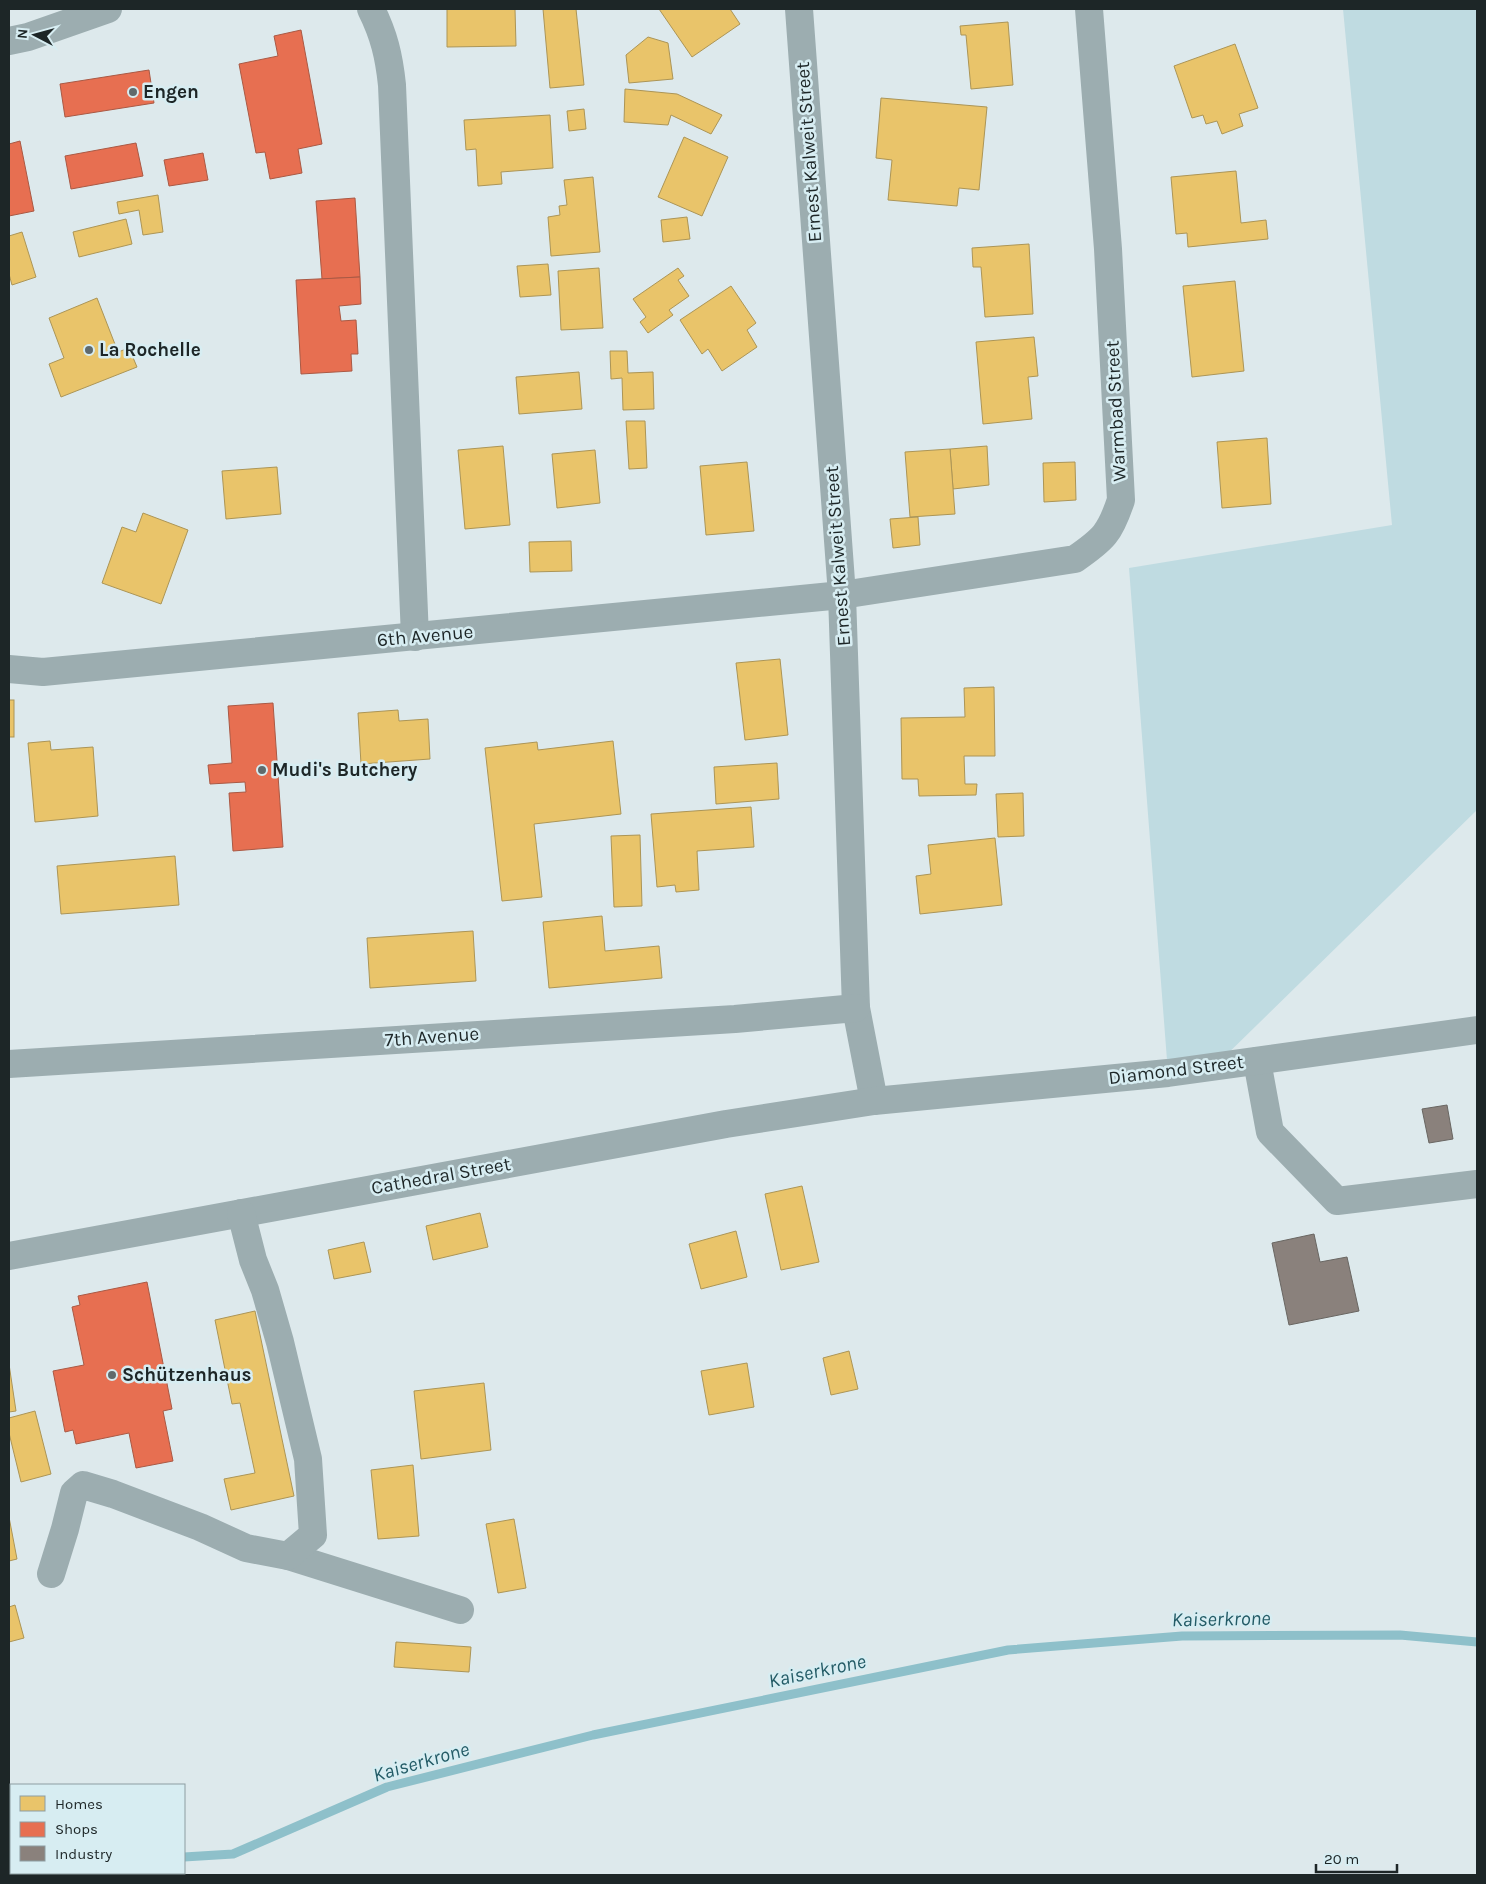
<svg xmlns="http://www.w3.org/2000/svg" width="1486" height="1884" font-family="Karla,sans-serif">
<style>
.green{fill:#bfdbe1}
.homes{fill:#e9c46a;stroke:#ac9556}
.shops{fill:#e76f51;stroke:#aa5944}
.industry{fill:#8a817c;stroke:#696662}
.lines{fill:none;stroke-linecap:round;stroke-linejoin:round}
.stream{stroke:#8ec0ca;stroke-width:9}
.minor{stroke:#9cadb0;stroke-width:28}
.poi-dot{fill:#606a6c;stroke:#d7edf2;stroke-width:2}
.labels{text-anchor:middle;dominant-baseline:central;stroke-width:5;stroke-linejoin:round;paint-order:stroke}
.poi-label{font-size:19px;font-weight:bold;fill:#1d2627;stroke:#d7edf2;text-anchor:start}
.street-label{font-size:19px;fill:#1d2627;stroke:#d7edf2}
.water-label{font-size:20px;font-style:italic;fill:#245c67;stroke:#d7edf2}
</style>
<rect width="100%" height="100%" fill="#dde9ec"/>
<!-- green -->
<path class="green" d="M 1343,9 L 1477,9 L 1477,810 L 1214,1067 L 1168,1073 L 1129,568 L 1392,525 Z"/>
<!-- homes -->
<g class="homes">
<path d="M 447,9 L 515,9 L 516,46 L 447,47 Z"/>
<path d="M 543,9 L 576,9 L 584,85 L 550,88 Z"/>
<path d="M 659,9 L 730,9 L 740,24 L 692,57 Z"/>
<path d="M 1008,22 L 1013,85 L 971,89 L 966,35 L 961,35 L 960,26 Z"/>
<path d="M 648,37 L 668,43 L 673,79 L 629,83 L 626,55 Z"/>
<path d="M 1235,44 L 1258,108 L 1239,114 L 1243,126 L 1222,134 L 1217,121 L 1206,124 L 1203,115 L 1192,118 L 1174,66 Z"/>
<path d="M 625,89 L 677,94 L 722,115 L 711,134 L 671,115 L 668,125 L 624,122 Z"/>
<path d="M 881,98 L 987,107 L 979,190 L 959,188 L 957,206 L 888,200 L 892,160 L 876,158 Z"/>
<path d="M 584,109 L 586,129 L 569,131 L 567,111 Z"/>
<path d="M 550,115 L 553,168 L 501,172 L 502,184 L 478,186 L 476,149 L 466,150 L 464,120 Z"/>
<path d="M 684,137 L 728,157 L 702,216 L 658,197 Z"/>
<path d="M 1236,171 L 1241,223 L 1266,220 L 1268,239 L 1188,247 L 1187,233 L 1176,234 L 1171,177 Z"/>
<path d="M 593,177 L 600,252 L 551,256 L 548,217 L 560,215 L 559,206 L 567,205 L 564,180 Z"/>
<path d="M 158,195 L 163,232 L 143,235 L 139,210 L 119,214 L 117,202 Z"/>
<path d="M 687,217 L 690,239 L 663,242 L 661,220 Z"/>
<path d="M 126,219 L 132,244 L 79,257 L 73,232 Z"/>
<path d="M 22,232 L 36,277 L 12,285 L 9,274 L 9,236 Z"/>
<path d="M 1029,244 L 1033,314 L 985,317 L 981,267 L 973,267 L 972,248 Z"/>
<path d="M 548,264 L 551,295 L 520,297 L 517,266 Z"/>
<path d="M 599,268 L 603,328 L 561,330 L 558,271 Z"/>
<path d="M 678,268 L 684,276 L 678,280 L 689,296 L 669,310 L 673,315 L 648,333 L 640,322 L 646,317 L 633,299 Z"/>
<path d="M 1235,281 L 1244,371 L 1192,377 L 1183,286 Z"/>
<path d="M 731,286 L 756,323 L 747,330 L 757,347 L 722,371 L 708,349 L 702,354 L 680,320 Z"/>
<path d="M 97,298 L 118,352 L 129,348 L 137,367 L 61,397 L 49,364 L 64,358 L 49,318 Z"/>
<path d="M 1034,337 L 1038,376 L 1028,377 L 1032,419 L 983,424 L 976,342 Z"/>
<path d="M 610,351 L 627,351 L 628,373 L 653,372 L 654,409 L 623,410 L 622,378 L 611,379 Z"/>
<path d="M 579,372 L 582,409 L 519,414 L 516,377 Z"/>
<path d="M 626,421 L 645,421 L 647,468 L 629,469 Z"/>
<path d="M 1267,438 L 1271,504 L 1222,508 L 1217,442 Z"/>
<path d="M 503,446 L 510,525 L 465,529 L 458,450 Z"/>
<path d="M 987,446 L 989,485 L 953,489 L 950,449 Z"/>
<path d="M 950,449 L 955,514 L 910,517 L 905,452 Z"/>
<path d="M 595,450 L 600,503 L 557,508 L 552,454 Z"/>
<path d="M 747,462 L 754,531 L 706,535 L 700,466 Z"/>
<path d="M 1075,462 L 1076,500 L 1044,502 L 1043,463 Z"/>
<path d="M 277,467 L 281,514 L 226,519 L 222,471 Z"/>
<path d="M 143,513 L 188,530 L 161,604 L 102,583 L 122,527 L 136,532 Z"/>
<path d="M 918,517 L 920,545 L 893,548 L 890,519 Z"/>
<path d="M 571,541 L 572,571 L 530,572 L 529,542 Z"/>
<path d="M 780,659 L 788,735 L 745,740 L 736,663 Z"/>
<path d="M 994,687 L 995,756 L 964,756 L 965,784 L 977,784 L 976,795 L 919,796 L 918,779 L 902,779 L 901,718 L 965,717 L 964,688 Z"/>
<rect x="9" y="700" width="5" height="37"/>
<path d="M 398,710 L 399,721 L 428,719 L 430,759 L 361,764 L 358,713 Z"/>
<path d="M 50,741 L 51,750 L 93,747 L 98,816 L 35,822 L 28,743 Z"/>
<path d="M 613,741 L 621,814 L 534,824 L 542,897 L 502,901 L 485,748 L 537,742 L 538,750 Z"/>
<path d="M 777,763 L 779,799 L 716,804 L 714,767 Z"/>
<path d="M 1023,793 L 1024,836 L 998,837 L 996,794 Z"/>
<path d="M 751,807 L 754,847 L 697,851 L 699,890 L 676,892 L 675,885 L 657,887 L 651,814 Z"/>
<path d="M 640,835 L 642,906 L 614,907 L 611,836 Z"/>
<path d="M 995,838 L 1002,905 L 920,914 L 916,876 L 931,874 L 928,845 Z"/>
<path d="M 175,856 L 179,905 L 61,914 L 57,866 Z"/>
<path d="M 602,916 L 605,951 L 659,946 L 662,978 L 549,988 L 543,922 Z"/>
<path d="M 473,931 L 476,981 L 370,988 L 367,938 Z"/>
<path d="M 802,1186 L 819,1262 L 781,1270 L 765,1194 Z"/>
<path d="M 480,1213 L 488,1247 L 433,1260 L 426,1226 Z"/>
<path d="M 736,1231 L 747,1277 L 701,1289 L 689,1244 Z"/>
<path d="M 364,1242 L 371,1272 L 334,1279 L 328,1250 Z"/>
<path d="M 255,1311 L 294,1496 L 231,1510 L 224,1479 L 255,1473 L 240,1403 L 232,1404 L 215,1320 Z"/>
<path d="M 849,1351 L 858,1389 L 831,1395 L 823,1358 Z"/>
<path d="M 747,1363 L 754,1407 L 709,1415 L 701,1371 Z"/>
<path d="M 9,1364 L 16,1411 L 9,1412 Z"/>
<path d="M 484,1383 L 491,1450 L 421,1459 L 414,1391 Z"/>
<path d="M 35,1411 L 51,1474 L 21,1482 L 9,1433 L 9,1418 Z"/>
<path d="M 413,1465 L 419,1536 L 378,1539 L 371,1470 Z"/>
<path d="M 9,1517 L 17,1559 L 9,1561 Z"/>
<path d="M 514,1519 L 526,1588 L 498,1593 L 486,1524 Z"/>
<path d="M 15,1605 L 24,1638 L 9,1642 L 9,1607 Z"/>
<path d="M 396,1642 L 471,1647 L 469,1672 L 394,1667 Z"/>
</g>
<!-- shops -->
<g class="shops">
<path d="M 301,30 L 322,144 L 298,149 L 302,173 L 270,179 L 265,152 L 256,153 L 239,64 L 278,56 L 274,36 Z"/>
<path d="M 149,70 L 154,103 L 65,117 L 60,84 Z"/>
<path d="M 20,141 L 34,211 L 9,216 L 9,144 Z"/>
<path d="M 136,143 L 143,176 L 71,189 L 65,156 Z"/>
<path d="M 203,153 L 208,180 L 169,186 L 164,160 Z"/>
<path d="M 355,198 L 360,277 L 322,279 L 316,201 Z"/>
<path d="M 360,277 L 361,304 L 339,306 L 341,321 L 356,320 L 358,354 L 351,354 L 352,371 L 301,374 L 296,280 Z"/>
<path d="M 273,703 L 283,847 L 233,851 L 229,793 L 246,792 L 245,782 L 210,784 L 208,765 L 232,763 L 228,706 Z"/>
<path d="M 147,1282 L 172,1409 L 163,1411 L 173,1461 L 136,1468 L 129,1433 L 76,1444 L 73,1430 L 65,1432 L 53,1371 L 84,1365 L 72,1307 L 80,1305 L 78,1296 Z"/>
</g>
<!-- industry -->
<g class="industry">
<path d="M 1447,1105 L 1453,1139 L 1429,1143 L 1422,1109 Z"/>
<path d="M 1314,1234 L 1320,1262 L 1347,1257 L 1359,1311 L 1289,1325 L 1272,1243 Z"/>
</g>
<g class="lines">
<!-- stream -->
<g class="stream">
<path d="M 184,1857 L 233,1854 L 387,1787 L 593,1735 L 1008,1650 L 1182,1636 L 1400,1635 L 1477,1642"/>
<path d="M 98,1875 L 107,1873"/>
</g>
<!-- minor -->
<g class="minor">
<path d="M 371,9 C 384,35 389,56 392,85 L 415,637"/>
<path d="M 799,9 L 842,595 L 856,1008 L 874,1101"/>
<path d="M 9,41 L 28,37 L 108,9"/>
<path d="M 9,669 L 43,672 L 842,595 L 1075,559 C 1104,539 1110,533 1121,500 L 1108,249 L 1089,9"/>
<path d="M 1257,1061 L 1270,1132 L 1337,1201 L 1477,1184"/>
<path d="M 9,1064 L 735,1019 L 856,1008"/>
<path d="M 9,1256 L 726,1124 L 874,1101 L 1168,1073 L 1477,1030"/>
<path d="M 288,1556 L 460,1610"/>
<path d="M 51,1574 L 65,1529 L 74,1493 L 83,1485 L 113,1494 L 200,1527 L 246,1548 L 288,1556 L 313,1535 L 308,1459 L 280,1342 L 265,1290 L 253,1260 L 241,1213"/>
</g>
</g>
<!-- markers -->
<g class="poi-dot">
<circle cx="133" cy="92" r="5"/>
<circle cx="89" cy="350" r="5"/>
<circle cx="262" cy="770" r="5"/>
<circle cx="112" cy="1375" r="5"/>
</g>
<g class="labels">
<!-- poi labels -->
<g class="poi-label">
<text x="143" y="92">Engen</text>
<text x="99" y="350">La Rochelle</text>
<text x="272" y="770">Mudi's Butchery</text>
<text x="122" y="1375">Schützenhaus</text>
</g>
<!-- street labels -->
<g class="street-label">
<text transform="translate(809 152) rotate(-94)">Ernest Kalweit Street</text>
<text transform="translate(1116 411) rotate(-93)">Warmbad Street</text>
<text transform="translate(838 556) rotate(-94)">Ernest Kalweit Street</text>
<text transform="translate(425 636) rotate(-5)">6th Avenue</text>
<text transform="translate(432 1037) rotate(-4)">7th Avenue</text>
<text transform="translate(1176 1070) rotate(-7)">Diamond Street</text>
<text transform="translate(441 1176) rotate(-10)">Cathedral Street</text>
</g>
<!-- water labels -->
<g class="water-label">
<text transform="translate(1221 1619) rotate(-1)">Kaiserkrone</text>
<text transform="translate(817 1671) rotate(-12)">Kaiserkrone</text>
<text transform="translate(421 1762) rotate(-16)">Kaiserkrone</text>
</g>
</g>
<!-- border -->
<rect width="1486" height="1884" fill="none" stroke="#1d2627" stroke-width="20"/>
<!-- legend -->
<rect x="10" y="1784" width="175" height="90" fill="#d7edf2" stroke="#8d9da1"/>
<rect x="20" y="1796" width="25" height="15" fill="#e9c46a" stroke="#8d9da1"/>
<text x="55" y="1809" font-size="15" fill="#1d2627">Homes</text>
<rect x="20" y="1822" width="25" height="15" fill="#e76f51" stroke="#8d9da1"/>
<text x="55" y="1834" font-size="15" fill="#1d2627">Shops</text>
<rect x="20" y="1846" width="25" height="15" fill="#8a817c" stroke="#8d9da1"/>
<text x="55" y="1859" font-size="15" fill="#1d2627">Industry</text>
<!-- north arrow -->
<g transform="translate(35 35) rotate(276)" stroke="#d7edf2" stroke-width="4" paint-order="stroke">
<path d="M0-4L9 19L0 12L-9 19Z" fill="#1d2627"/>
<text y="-8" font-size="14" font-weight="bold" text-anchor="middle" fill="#1d2627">N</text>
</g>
<!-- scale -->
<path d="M1316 1864v8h81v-8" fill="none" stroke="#1d2627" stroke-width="2.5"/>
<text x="1324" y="1864" font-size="15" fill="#1d2627" stroke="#d7edf2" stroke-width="4" paint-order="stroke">20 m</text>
</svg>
